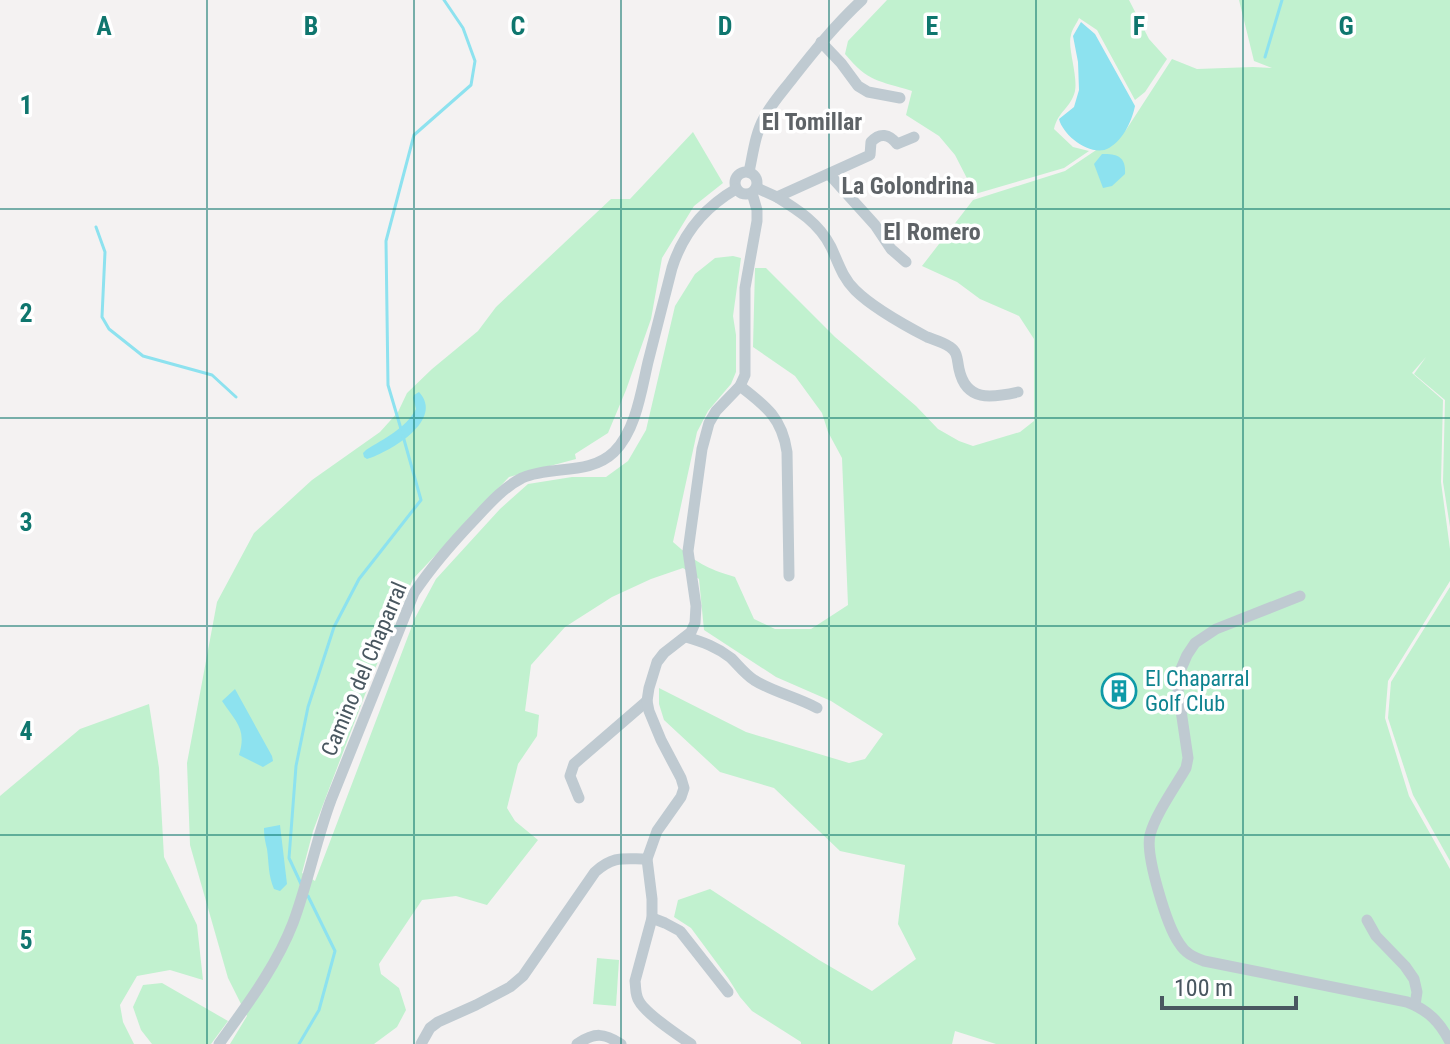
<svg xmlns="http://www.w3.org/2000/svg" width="1450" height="1044" font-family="'Roboto Condensed',sans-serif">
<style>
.green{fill:#c1f1cf}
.water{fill:#8de2ef}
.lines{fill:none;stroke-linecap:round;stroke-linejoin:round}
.stream{stroke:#8de2ef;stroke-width:3}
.street{stroke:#bfcad1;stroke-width:11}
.grid{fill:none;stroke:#0f766e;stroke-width:2;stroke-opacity:0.55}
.labels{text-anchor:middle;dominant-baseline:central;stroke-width:7;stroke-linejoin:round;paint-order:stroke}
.street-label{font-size:22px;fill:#495760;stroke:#fff}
.culture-label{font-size:22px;fill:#0d838f;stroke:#fff;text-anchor:start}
.neighbourhood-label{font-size:24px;font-weight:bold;fill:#5e6367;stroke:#fff}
.grid-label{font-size:26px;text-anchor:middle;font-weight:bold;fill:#0f766e;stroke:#fff;stroke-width:7;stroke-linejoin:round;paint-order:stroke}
</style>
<rect width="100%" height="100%" fill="#f4f2f2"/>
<!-- green -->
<g class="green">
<path d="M 887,0 L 1129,0 L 1149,39 L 1167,59 L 1145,92 L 1135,100 L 1097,30 L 1079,18 C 1077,23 1072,29 1071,35 C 1067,47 1078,75 1075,91 C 1071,108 1058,111 1054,129 L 1073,147 L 1089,151 L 1064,168 L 975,194 L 955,155 L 939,136 L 906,115 L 912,91 C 878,80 869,83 845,54 L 848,41 Z"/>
<path d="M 1239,0 L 1450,0 L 1450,527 L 1443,482 L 1445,400 L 1414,374 L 1426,357 L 1412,373 L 1443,400 L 1441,482 L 1450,549 L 1450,581 L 1388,681 L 1385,718 L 1409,796 L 1450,869 L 1450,1044 L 996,1044 L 955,1031 L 952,1044 L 801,1044 L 801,1042 L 752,1011 L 740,997 L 728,978 L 691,928 L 674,917 L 678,900 L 710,889 L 819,960 L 872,991 L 916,959 L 898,924 L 905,865 L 840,851 L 774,788 L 720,772 L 664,720 L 659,704 L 659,688 L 746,732 L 849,763 L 865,759 L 883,734 L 831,701 L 776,677 L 704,630 L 699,579 L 683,568 L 651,579 L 612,597 L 565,627 L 531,665 L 525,711 L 539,715 L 537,736 L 518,764 L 507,808 L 515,821 L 538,840 L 487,905 L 456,896 L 422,900 L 379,964 L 381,974 L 399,988 L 406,1010 L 397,1027 L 374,1044 L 230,1044 L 247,1016 L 228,978 L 190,845 L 187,763 L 217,602 L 254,533 L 312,480 L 380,432 L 398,412 L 407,393 L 432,369 L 478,331 L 496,307 L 611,199 L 630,199 L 693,132 L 723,183 L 694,206 L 662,258 L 651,319 L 626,390 L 608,433 L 575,454 L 576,459 L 509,477 L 413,579 L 374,671 L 313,831 L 302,873 L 315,881 L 415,618 L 436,579 L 500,509 L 528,484 L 572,477 L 606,477 L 628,461 L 646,430 L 675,306 L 695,274 L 715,258 L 733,256 L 741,258 L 733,316 L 736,335 L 736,372 L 731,384 L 708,411 L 697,432 L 673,542 C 697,563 705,568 735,577 L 754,619 L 775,629 L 811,629 L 848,605 L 842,458 L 828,432 L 822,413 L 795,376 L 753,347 L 755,268 L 766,268 L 835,337 L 916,406 L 938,429 L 959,441 L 973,446 L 1020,432 L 1034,421 L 1034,339 L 1019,316 L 980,299 L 957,282 L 922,266 L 973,200 L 1065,171 L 1126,130 L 1172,59 L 1197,69 L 1253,67 L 1272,68 L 1254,61 Z"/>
<path d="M 1450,587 L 1450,861 L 1413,795 L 1388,718 L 1391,682 Z"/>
<path d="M 149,704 L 159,768 L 164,857 L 197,925 L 203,980 L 170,970 L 137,976 L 120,1005 L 123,1022 L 134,1044 L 0,1044 L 0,796 L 80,729 Z"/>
<path d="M 597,958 L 619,960 L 616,1006 L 593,1004 Z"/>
<path d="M 162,983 L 228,1021 L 211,1044 L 152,1044 L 141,1030 L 133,1007 L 143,985 Z"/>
</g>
<!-- water -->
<g class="water">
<path d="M 1081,22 L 1095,34 L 1135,106 C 1132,121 1123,140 1109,148 C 1092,158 1063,136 1059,119 L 1074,107 L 1079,90 L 1078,62 L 1073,36 Z"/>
<path d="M 1102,154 C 1117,154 1126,156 1125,174 L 1112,186 L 1103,188 L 1094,164 Z"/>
<path d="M 419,392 C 445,420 390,452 367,459 L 364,457 L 363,453 L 366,450 C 385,438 405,429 416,409 L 413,398 L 414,395 Z"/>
<path d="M 235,689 L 272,756 L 273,761 L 263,767 L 239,755 C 247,729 236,722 222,701 Z"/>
<path d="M 280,825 L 287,884 L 280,891 L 274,889 C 268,875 269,863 267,849 C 265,841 264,836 264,828 Z"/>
</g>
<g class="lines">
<!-- stream -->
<g class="stream">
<path d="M 1265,57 L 1282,0"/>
<path d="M 96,227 L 105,252 L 102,317 L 109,329 L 143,356 L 212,375 L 236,397"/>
<path d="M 401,429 L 388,385 L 386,241 L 414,135 L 471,85 L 475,61 L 463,28 L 444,0"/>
<path d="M 302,886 L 289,858 L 296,766 L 308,707 L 334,627 L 359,579 L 421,500 L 403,436"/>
<path d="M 299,1044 L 319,1010 L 335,951 L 308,896"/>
</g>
<!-- street -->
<g class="street">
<path d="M 821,42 L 841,63 L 858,86 L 868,92 L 900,98"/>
<circle cx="746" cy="183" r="11"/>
<path d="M 749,172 C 753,154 755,134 764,118 C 771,104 783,91 793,78 C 815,50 836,24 862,0"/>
<path d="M 829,174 L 875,225 L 891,249 L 906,262"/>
<path d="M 757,188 L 777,197 L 870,155 L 871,142 C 880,132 889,134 897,144 L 914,137"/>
<path d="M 777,197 C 798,210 819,223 831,247 C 838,262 842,277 855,290 C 871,306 906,326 927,337 C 935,340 943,342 950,347 C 958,352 957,360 959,369 C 966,402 991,398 1018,392"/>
<path d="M 740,386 C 766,406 782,418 787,452 L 789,576"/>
<path d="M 1300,596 L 1216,629 L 1195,643 L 1187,655 L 1181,669 L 1178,690 L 1188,758 L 1186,768 C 1175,787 1155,815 1150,835 C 1145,855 1167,926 1179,943 C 1185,953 1193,957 1204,961 L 1407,1002 C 1428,1010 1440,1022 1450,1042"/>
<path d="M 686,637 C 703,642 717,647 731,658 C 739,666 745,674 754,680 C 773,692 797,697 817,708"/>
<path d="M 579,798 L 570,776 L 574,764 L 647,701"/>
<path d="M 652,918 L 665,923 L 680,931 L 728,992"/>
<path d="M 1367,920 L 1376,936 L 1405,966 L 1414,979 L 1417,992 L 1415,1005"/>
<path d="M 219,1044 C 246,1006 276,967 293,923 C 308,883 316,840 331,800 L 414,593 C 432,566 453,542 476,518 C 489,504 504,487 522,478 C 551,465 589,476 614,452 C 636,430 641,392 648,362 C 656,331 664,299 672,268 C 683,233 705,207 736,189"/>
<path d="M 421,1044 L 430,1028 L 438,1022 L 476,1005 L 510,987 L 523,976 L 595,872 C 614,855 624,859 647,859"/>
<path d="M 577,1044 C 595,1032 604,1033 621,1044"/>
<path d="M 691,1044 C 678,1035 646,1014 639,1001 C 635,995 636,988 635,981 L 652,918 L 652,899 L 647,859 L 657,831 L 681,797 L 684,788 L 681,778 L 661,740 L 649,711 L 647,701 L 649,688 L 657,662 L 664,653 L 691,632 L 695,623 L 696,606 L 688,551 L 702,449 L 709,423 L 716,411 L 740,386 L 745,375 L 745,288 L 757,221 L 757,210 L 752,193"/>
</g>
</g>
<!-- grid -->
<path class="grid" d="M 207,0 L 207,1044M 414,0 L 414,1044M 621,0 L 621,1044M 829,0 L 829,1044M 1036,0 L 1036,1044M 1243,0 L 1243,1044M 0,209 L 1450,209M 0,418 L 1450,418M 0,626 L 1450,626M 0,835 L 1450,835"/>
<!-- icons -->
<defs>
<g id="building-ring" transform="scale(1.8)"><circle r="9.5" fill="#fff" stroke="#0f9aa8" stroke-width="1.5"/><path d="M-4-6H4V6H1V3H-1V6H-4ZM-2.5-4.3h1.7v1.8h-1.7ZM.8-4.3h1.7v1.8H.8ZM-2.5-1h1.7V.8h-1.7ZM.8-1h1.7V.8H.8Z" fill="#0f9aa8"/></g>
</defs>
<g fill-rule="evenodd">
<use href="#building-ring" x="1119" y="691"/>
</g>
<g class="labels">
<!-- street labels -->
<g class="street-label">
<text transform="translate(364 669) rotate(-67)">Camino del Chaparral</text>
</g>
<!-- culture labels -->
<g class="culture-label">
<text x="1145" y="678">El Chaparral<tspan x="1145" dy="25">Golf Club</tspan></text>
</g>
<!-- neighbourhood labels -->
<g class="neighbourhood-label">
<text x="812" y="122">El Tomillar</text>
<text x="908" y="186">La Golondrina</text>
<text x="932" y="232">El Romero</text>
</g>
</g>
<g class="grid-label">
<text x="104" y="35">A</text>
<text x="311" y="35">B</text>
<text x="518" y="35">C</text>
<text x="725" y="35">D</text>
<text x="932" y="35">E</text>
<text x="1139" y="35">F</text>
<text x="1346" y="35">G</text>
<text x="26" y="114">1</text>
<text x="26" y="322">2</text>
<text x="26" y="531">3</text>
<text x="26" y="740">4</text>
<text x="26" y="949">5</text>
</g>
<!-- scale -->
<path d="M1162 996v12h134v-12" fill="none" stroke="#495760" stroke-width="4"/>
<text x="1174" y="996" font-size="24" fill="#495760" stroke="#ffffff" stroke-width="6" paint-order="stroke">100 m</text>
</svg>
